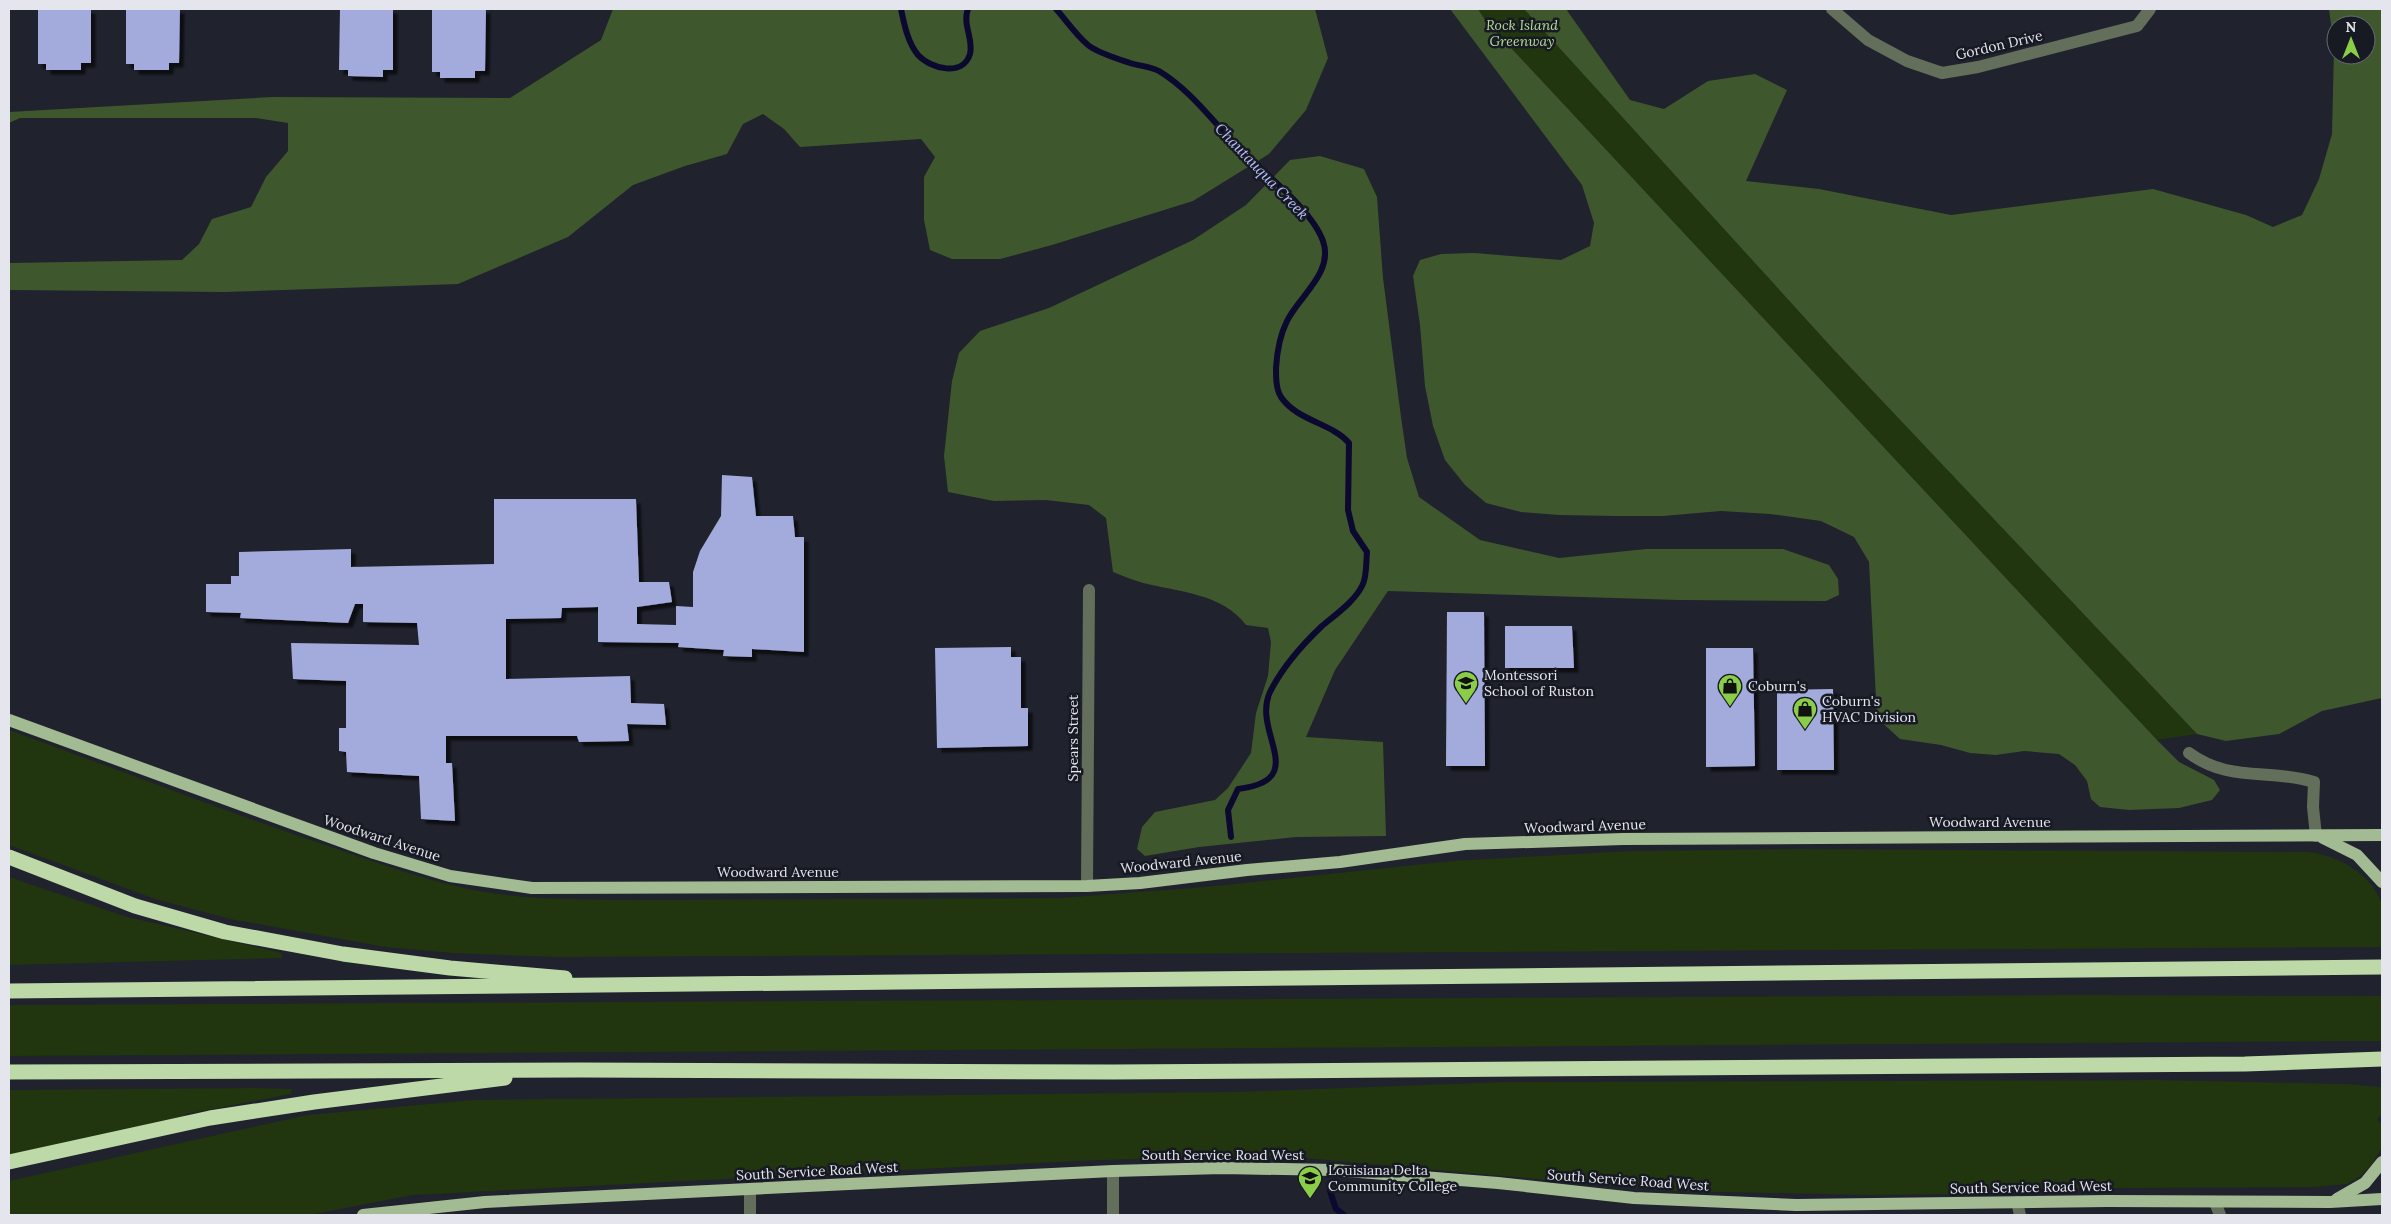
<svg xmlns="http://www.w3.org/2000/svg" width="2391" height="1224" font-family="Lora,serif">
<style>
.green{fill:#21350e}
.forest{fill:#3f572c;fill-rule:evenodd}
.lines{fill:none;stroke-linecap:round;stroke-linejoin:round}
.stream{stroke:#0b092f;stroke-width:6}
.building{fill:#a3abdd;filter:url(#shadow)}
.minor{stroke:#636e5b;stroke-width:12}
.major{stroke:#a3bb92;stroke-width:12}
.highway{stroke:#bdd9a8;stroke-width:15}
.labels{text-anchor:middle;dominant-baseline:central;stroke-width:5;stroke-linejoin:round;paint-order:stroke}
.park-label{font-size:14px;font-style:italic;fill:#b4dc95;stroke:#171923}
.street-label{font-size:14px;fill:#e4e5ed;stroke:#171923}
.poi-label{font-size:14px;fill:#e4e5ed;stroke:#171923;text-anchor:start}
.water-label{font-size:15px;font-style:italic;fill:#b6bef8;stroke:#171923}
</style>
<defs>
<filter id="shadow"><feDropShadow dx="4.5" dy="4.5" stdDeviation="1" flood-color="#0009"/></filter>
</defs>
<rect width="100%" height="100%" fill="#20222d"/>
<!-- green -->
<g class="green">
<path d="M 1478,9 L 1524,9 L 1834,350 L 2197,734 L 2157,740 L 1485,20 Z"/>
<path d="M 9,730 C 114,768 219,809 325,845 C 382,864 439,886 499,894 C 542,900 585,899 628,900 L 1059,898 L 1205,887 L 1452,861 L 1631,851 L 1803,849 L 2306,852 C 2337,854 2371,873 2382,904 C 2385,916 2382,934 2382,947 L 766,956 L 556,957 L 452,953 L 385,947 L 230,919 L 155,899 L 9,845 Z"/>
<path d="M 9,877 L 124,916 L 277,952 L 281,953 L 283,958 L 9,965 Z"/>
<path d="M 2075,995 L 2382,996 L 2382,1041 L 9,1056 L 9,1005 Z"/>
<path d="M 2156,1080 L 2346,1084 L 2382,1087 L 2382,1114 L 2377,1120 L 2382,1124 L 2382,1147 L 2372,1164 L 2359,1177 L 2347,1184 L 2315,1187 L 1964,1189 L 1959,1194 L 1875,1195 L 1670,1191 L 1305,1158 L 1246,1155 L 1077,1161 L 413,1195 L 309,1215 L 9,1215 L 9,1181 L 307,1115 L 472,1100 L 1233,1092 L 1504,1082 Z"/>
<path d="M 256,1088 L 292,1089 L 291,1094 L 186,1114 L 184,1117 L 9,1155 L 9,1090 Z"/>
</g>
<!-- forest -->
<g class="forest">
<path d="M 613,9 L 1315,9 L 1328,58 L 1306,110 L 1269,154 L 1193,201 L 1052,245 L 1000,259 L 952,259 L 930,250 L 924,220 L 924,177 L 935,157 L 921,139 L 800,147 L 784,129 L 763,114 L 743,124 L 727,154 L 685,166 L 633,185 L 568,237 L 458,284 L 225,292 L 9,290 L 9,263 L 182,260 L 199,244 L 212,219 L 251,207 L 266,177 L 288,151 L 288,123 L 256,118 L 20,118 L 9,123 L 9,112 L 272,97 L 510,98 L 601,40 Z"/>
<path d="M 1450,9 L 1478,9 L 1485,20 L 2157,740 L 2179,762 L 2214,780 L 2220,790 L 2212,800 L 2179,808 L 2129,810 L 2100,807 L 2091,799 L 2087,781 L 2075,765 L 2059,754 L 2024,751 L 1996,755 L 1970,753 L 1941,745 L 1900,739 L 1877,718 L 1869,562 L 1854,537 L 1821,521 L 1770,514 L 1721,511 L 1663,516 L 1616,516 L 1559,515 L 1521,512 L 1486,503 L 1465,485 L 1445,460 L 1433,426 L 1425,386 L 1420,325 L 1413,276 L 1420,260 L 1441,254 L 1474,253 L 1561,260 L 1590,246 L 1594,223 L 1582,185 Z"/>
<path d="M 1524,9 L 1566,9 L 1630,100 L 1664,109 L 1708,81 L 1755,74 L 1787,90 L 1746,181 L 1819,189 L 1951,215 L 2153,189 L 2246,215 L 2273,227 L 2302,215 L 2319,179 L 2332,134 L 2334,47 L 2329,9 L 2382,9 L 2382,698 L 2322,711 L 2279,734 L 2226,741 L 2197,734 L 1834,350 ZM 2336,25 L 2366,25 L 2366,55 L 2336,55 Z"/>
<path d="M 1320,156 L 1364,169 L 1377,197 L 1383,278 L 1401,417 L 1407,458 L 1419,497 L 1480,540 L 1559,558 L 1646,549 L 1783,549 L 1829,565 L 1838,579 L 1839,595 L 1826,601 L 1679,600 L 1388,591 L 1335,670 L 1306,737 L 1383,742 L 1386,836 L 1296,837 L 1199,847 L 1145,856 L 1137,849 L 1142,827 L 1155,812 L 1215,800 L 1228,788 L 1251,753 L 1256,713 L 1268,676 L 1271,642 L 1268,628 L 1246,625 C 1222,593 1178,592 1143,583 C 1133,580 1123,576 1113,572 L 1106,518 L 1089,505 L 1046,500 L 994,501 L 948,492 L 944,456 L 952,381 L 959,353 L 980,331 L 1049,308 L 1193,240 L 1246,205 L 1290,160 Z"/>
</g>
<g class="lines">
<!-- stream -->
<g class="stream">
<path d="M 901,9 C 904,24 908,43 918,55 C 931,69 963,77 970,54 C 974,40 962,24 968,9"/>
<path d="M 1056,9 C 1066,20 1076,35 1088,45 C 1098,53 1118,59 1130,63 C 1139,66 1150,66 1159,71 C 1190,90 1210,118 1235,144 C 1260,170 1311,208 1323,241 C 1334,273 1299,296 1287,321 C 1280,335 1277,352 1276,368 C 1276,378 1276,389 1281,397 C 1297,421 1332,423 1349,443 L 1348,510 L 1353,531 L 1367,552 C 1366,562 1367,578 1362,586 C 1354,602 1335,615 1322,626 C 1303,644 1282,668 1270,692 C 1251,732 1312,780 1238,789 L 1228,810 L 1231,837"/>
<path d="M 1330,1191 L 1336,1209 L 1344,1215"/>
</g>
</g>
<!-- building -->
<g class="building">
<path d="M 38,9 L 91,9 L 91,63 L 81,63 L 81,70 L 46,70 L 46,64 L 38,64 Z"/>
<path d="M 126,9 L 180,9 L 179,63 L 169,63 L 169,70 L 134,70 L 134,64 L 126,64 Z"/>
<path d="M 340,9 L 393,9 L 393,70 L 383,70 L 383,77 L 348,76 L 348,70 L 339,70 Z"/>
<path d="M 432,9 L 486,9 L 485,71 L 475,71 L 475,78 L 440,78 L 440,72 L 432,72 Z"/>
<path d="M 722,475 L 752,477 L 756,516 L 793,516 L 795,537 L 804,537 L 804,652 L 752,649 L 752,657 L 723,656 L 724,650 L 678,647 L 679,643 L 598,642 L 598,607 L 562,608 L 561,618 L 506,619 L 506,679 L 630,676 L 631,703 L 664,704 L 666,725 L 627,724 L 629,741 L 579,742 L 577,736 L 446,736 L 446,763 L 452,763 L 455,821 L 421,819 L 419,776 L 347,772 L 346,752 L 339,751 L 339,728 L 346,728 L 346,681 L 293,679 L 291,643 L 419,645 L 417,623 L 363,622 L 363,604 L 355,604 L 348,623 L 240,618 L 241,613 L 206,612 L 206,584 L 231,584 L 231,576 L 239,576 L 239,552 L 351,549 L 351,567 L 494,564 L 494,499 L 636,499 L 639,582 L 669,582 L 672,602 L 637,607 L 637,624 L 676,625 L 676,606 L 693,607 L 693,572 L 700,551 L 721,516 Z"/>
<path d="M 1447,612 L 1484,612 L 1485,766 L 1446,766 Z"/>
<path d="M 1505,626 L 1572,626 L 1574,668 L 1505,668 Z"/>
<path d="M 1011,647 L 1011,657 L 1021,657 L 1021,708 L 1028,708 L 1028,746 L 937,748 L 935,648 Z"/>
<path d="M 1706,648 L 1753,648 L 1755,766 L 1706,767 Z"/>
<path d="M 1833,689 L 1834,770 L 1777,770 L 1777,690 Z"/>
</g>
<g class="lines">
<!-- minor -->
<g class="minor">
<path d="M 1832,9 L 1868,40 L 1907,61 L 1942,73 L 1978,67 L 2137,26 L 2150,9"/>
<path d="M 2189,753 C 2230,783 2268,768 2314,782 L 2313,807 L 2316,836"/>
<path d="M 1087,886 L 1089,590"/>
<path d="M 750,1189 L 750,1215"/>
<path d="M 2017,1202 L 2020,1215"/>
<path d="M 2215,1202 L 2220,1215"/>
<path d="M 1113,1215 L 1113,1171"/>
</g>
<!-- major -->
<g class="major">
<path d="M 9,720 L 374,853 L 450,876 L 532,888 L 1087,886 L 1140,883 L 1247,870 L 1340,862 L 1465,844 L 1623,839 L 2382,835"/>
<path d="M 2323,838 L 2357,855 L 2382,882"/>
<path d="M 2337,1199 L 2365,1183 L 2382,1162"/>
<path d="M 363,1215 L 485,1202 L 1113,1171 L 1222,1168 L 1334,1170 L 1498,1183 L 1634,1198 L 1796,1205 L 2107,1201 L 2330,1202 L 2382,1199"/>
</g>
<!-- highway -->
<g class="highway">
<path d="M 9,857 L 135,906 L 225,932 L 343,954 L 450,968 L 565,978"/>
<path d="M 9,991 L 2382,967"/>
<path d="M 9,1072 L 581,1070 L 1113,1072 L 2245,1064 L 2382,1059"/>
<path d="M 9,1162 L 210,1118 L 314,1102 L 505,1078"/>
</g>
</g>
<!-- icons -->
<defs>
<g id="school-pin" transform="scale(1.25)"><path d="M0 17L-7.5 6A9.5 9.5 0 1 1 7.5 6Z" fill="#8ace48" stroke="#171923"/><path d="M0-5L7-2L0 1L-7-2ZM-4 1L0 2.5L4 1V4Q0 6-4 4Z" fill="#111"/></g>
<g id="shop-pin" transform="scale(1.25)"><path d="M0 17L-7.5 6A9.5 9.5 0 1 1 7.5 6Z" fill="#8ace48" stroke="#171923"/><path d="M-5-2.5h2.3a2.7 3.5 0 0 1 5.4 0H5L5.5 6h-11ZM-1.5-2.5h3a1.5 2.3 0 0 0-3 0Z" fill="#111"/></g>
<g id="university-pin" transform="scale(1.25)"><path d="M0 17L-7.5 6A9.5 9.5 0 1 1 7.5 6Z" fill="#8ace48" stroke="#171923"/><path d="M0-5L7-2L0 1L-7-2ZM-4 1L0 2.5L4 1V4Q0 6-4 4Z" fill="#111"/></g>
</defs>
<g fill-rule="evenodd">
<use href="#school-pin" x="1466" y="683"/>
<use href="#shop-pin" x="1730" y="686"/>
<use href="#shop-pin" x="1805" y="709"/>
<use href="#university-pin" x="1310" y="1178"/>
</g>
<g class="labels">
<!-- park labels -->
<g class="park-label">
<text x="1522" y="25">Rock Island<tspan x="1522" dy="16">Greenway</tspan></text>
</g>
<!-- street labels -->
<g class="street-label">
<text transform="translate(1999 45) rotate(-13)">Gordon Drive</text>
<text transform="translate(1073 738) rotate(-90)">Spears Street</text>
<text x="1990" y="822">Woodward Avenue</text>
<text transform="translate(1585 826) rotate(-2)">Woodward Avenue</text>
<text transform="translate(382 838) rotate(18)">Woodward Avenue</text>
<text transform="translate(1181 862) rotate(-6)">Woodward Avenue</text>
<text x="778" y="872">Woodward Avenue</text>
<text x="1223" y="1155">South Service Road West</text>
<text transform="translate(817 1171) rotate(-3)">South Service Road West</text>
<text transform="translate(1628 1180) rotate(4)">South Service Road West</text>
<text transform="translate(2031 1187) rotate(-1)">South Service Road West</text>
</g>
<!-- poi labels -->
<g class="poi-label">
<text x="1484" y="675">Montessori<tspan x="1484" dy="16">School of Ruston</tspan></text>
<text x="1748" y="686">Coburn's</text>
<text x="1822" y="701">Coburn's<tspan x="1822" dy="16">HVAC Division</tspan></text>
<text x="1328" y="1170">Louisiana Delta<tspan x="1328" dy="16">Community College</tspan></text>
</g>
<!-- water labels -->
<g class="water-label">
<text transform="translate(1262 171) rotate(46)">Chautauqua Creek</text>
</g>
</g>
<!-- border -->
<rect width="2391" height="1224" fill="none" stroke="#e4e5ed" stroke-width="20"/>
<!-- north arrow -->
<g transform="translate(2351 40)"><circle r="24" fill="#171923" stroke="#696b74"/>
<path d="M0-4L9 19L0 12L-9 19Z" fill="#8ace48"/>
<text y="-8" font-size="14" font-weight="bold" text-anchor="middle" fill="#e4e5ed">N</text>
</g>
</svg>
